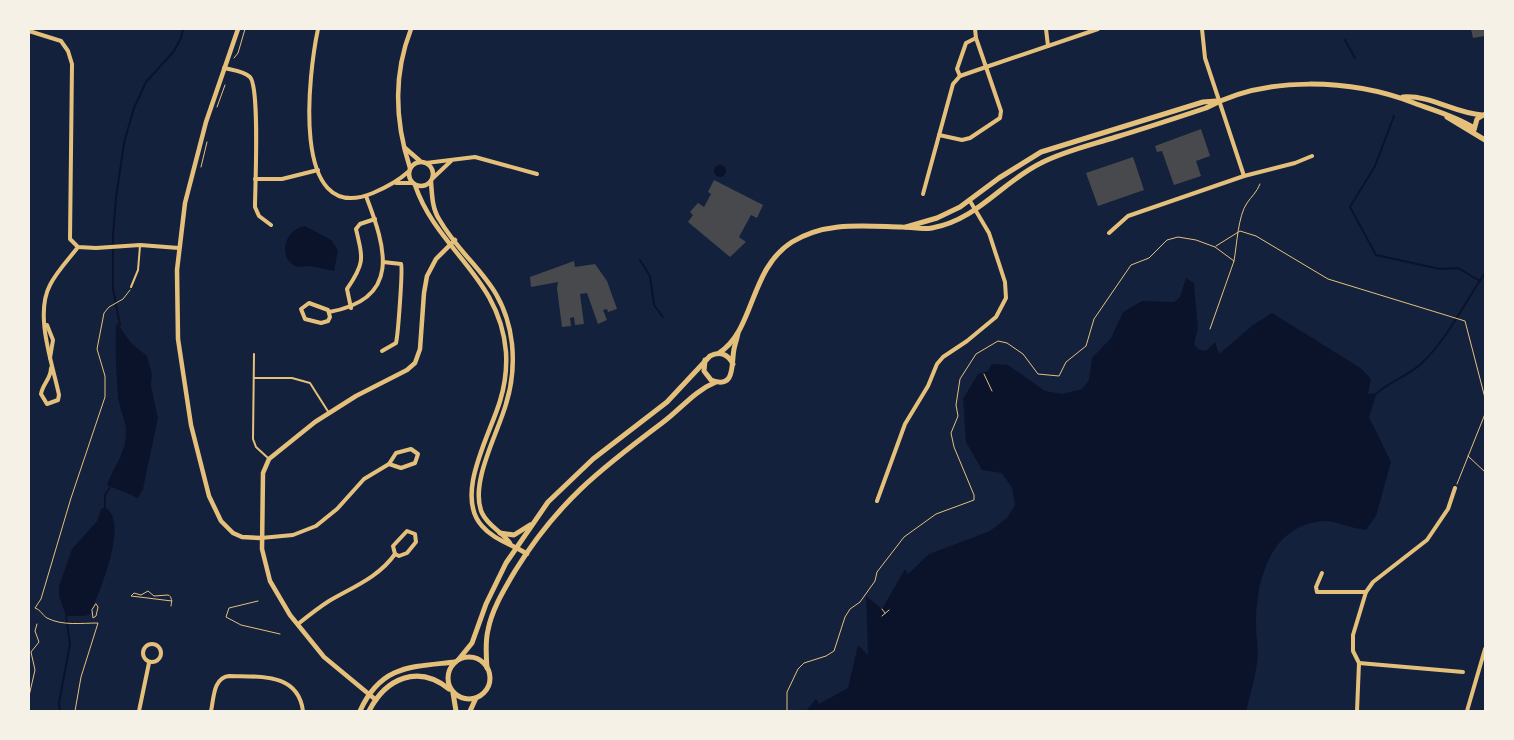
<svg xmlns="http://www.w3.org/2000/svg" width="1514" height="740" font-family="'Fira Sans Condensed',sans-serif">
<style>
.water{fill:#0b132b}
.lines{fill:none;stroke-linecap:round;stroke-linejoin:round}
.stream{stroke:#0b132b;stroke-width:2}
.building{fill:#48494c}
.path{stroke:#e5c07b;stroke-width:1}
.service{stroke:#e5c07b;stroke-width:2}
.minor{stroke:#e5c07b;stroke-width:4}
.tertiary{stroke:#e5c07b;stroke-width:4.5}
.secondary{stroke:#e5c07b;stroke-width:5}
</style>
<rect width="100%" height="100%" fill="#14213d"/>
<!-- water -->
<g class="water">
<circle cx="720" cy="171" r="6"/>
<path d="M 305,226 L 331,240 L 338,250 L 334,271 L 309,266 L 298,267 C 276,260 284,229 305,226 Z"/>
<path d="M 1186,278 L 1194,283 L 1198,329 L 1194,344 L 1198,349 L 1206,351 L 1215,342 L 1219,354 L 1253,325 L 1272,313 L 1362,369 L 1371,379 L 1368,394 L 1377,393 L 1369,417 L 1391,462 L 1376,516 L 1366,530 C 1354,529 1335,521 1325,521 C 1271,524 1256,579 1256,624 C 1256,637 1259,650 1257,663 C 1255,679 1250,695 1246,711 L 806,711 L 816,699 L 819,704 L 848,688 L 858,645 L 868,655 L 866,596 L 882,609 L 905,569 L 908,574 L 929,554 L 990,531 L 1007,518 L 1015,505 L 1012,488 L 1002,473 L 982,470 L 966,442 L 963,399 L 978,374 L 988,371 L 992,364 L 1008,365 L 1045,391 L 1062,394 L 1082,389 L 1089,380 L 1092,358 L 1111,338 L 1123,312 L 1142,301 L 1174,302 L 1180,297 Z"/>
<path d="M 117,323 L 131,343 L 147,356 L 152,374 L 151,386 L 158,418 L 143,489 L 138,498 L 107,485 C 114,466 126,453 126,432 C 126,421 121,413 119,402 C 117,393 114,328 117,323 Z"/>
<path d="M 105,507 C 130,522 99,593 90,614 L 85,616 L 66,616 L 59,596 L 59,586 L 72,549 L 97,521 L 101,509 Z"/>
</g>
<g class="lines">
<!-- stream -->
<g class="stream">
<path d="M 1345,40 L 1355,58"/>
<path d="M 1394,116 L 1375,166 L 1350,207 L 1376,255 L 1440,269 L 1458,268 L 1480,281"/>
<path d="M 640,260 L 650,276 L 654,305 L 663,317"/>
<path d="M 120,325 L 113,289 L 113,236 L 116,198 L 124,143 L 134,108 L 146,82 L 174,51 L 181,38 L 183,29"/>
<path d="M 1377,393 C 1391,381 1411,374 1422,363 C 1448,338 1465,302 1485,273"/>
<path d="M 105,507 L 105,495 L 110,487"/>
<path d="M 60,711 L 59,703 L 70,644 L 66,616"/>
</g>
</g>
<!-- building -->
<g class="building">
<path d="M 1471,29 L 1485,29 L 1485,36 L 1473,38 Z"/>
<path d="M 1201,129 L 1210,156 L 1196,161 L 1201,176 L 1174,185 L 1162,151 L 1157,152 L 1155,146 Z"/>
<path d="M 1133,157 L 1144,190 L 1098,206 L 1086,173 Z"/>
<path d="M 714,180 L 763,205 L 757,218 L 751,215 L 739,237 L 746,242 L 730,257 L 688,222 L 693,215 L 690,212 L 698,203 L 704,207 L 711,194 L 708,192 Z"/>
<path d="M 574,261 L 575,267 L 595,264 L 607,281 L 617,309 L 608,312 L 607,309 L 603,310 L 607,320 L 598,324 L 587,293 L 580,294 L 584,324 L 575,325 L 574,317 L 570,318 L 571,326 L 562,327 L 557,288 L 558,282 L 531,287 L 530,277 Z"/>
</g>
<g class="lines">
<!-- path -->
<g class="path">
<path d="M 234,58 L 238,53 L 245,29"/>
<path d="M 217,107 L 225,85"/>
<path d="M 201,167 L 207,142"/>
<path d="M 1216,246 L 1240,231 L 1256,236 L 1328,279 L 1465,321 L 1485,398"/>
<path d="M 1234,261 C 1237,244 1238,216 1247,203 C 1251,197 1257,192 1260,184"/>
<path d="M 984,374 L 992,391"/>
<path d="M 1468,456 L 1485,472"/>
<path d="M 1457,484 L 1485,414"/>
<path d="M 258,601 L 229,608 L 226,617 L 241,625 L 280,634"/>
<path d="M 96,604 L 98,607 L 96,616 L 93,618 L 92,610 Z"/>
<path d="M 171,606 C 172,602 172,596 168,595 L 154,596 L 148,591 L 141,595 L 134,593 L 131,596 L 172,601"/>
<path d="M 882,609 L 885,613"/>
<path d="M 882,616 L 889,610"/>
<path d="M 29,696 L 35,670 L 31,652 L 39,642 L 35,631 L 37,624"/>
<path d="M 75,711 L 81,677 L 98,623 C 82,623 62,626 47,618 C 42,615 41,610 35,608 L 41,599 L 71,498 L 105,397 L 105,376 L 97,349 L 104,313 L 109,307 L 123,299 L 130,290"/>
<path d="M 787,711 L 787,692 L 798,669 L 804,663 L 826,656 L 834,651 L 845,617 L 850,609 L 860,602 L 875,581 L 877,572 L 904,537 L 936,514 L 974,500 L 974,495 L 954,447 L 951,433 L 958,416 L 956,405 L 960,379 L 976,354 L 998,341 L 1007,343 L 1023,354 L 1038,374 L 1059,376 L 1066,362 L 1086,346 L 1094,319 L 1131,265 L 1149,258 L 1167,240 L 1178,237 L 1196,240 L 1215,247 L 1234,261 L 1210,329"/>
</g>
<!-- service -->
<g class="service">
<path d="M 131,287 L 138,270 L 140,246"/>
<path d="M 254,354 L 253,439 L 256,447 L 268,458"/>
<path d="M 254,378 L 292,378 L 310,383 L 329,413"/>
</g>
<!-- minor -->
<g class="minor">
<path d="M 318,29 C 309,71 289,228 373,193 C 387,187 397,182 408,172"/>
<path d="M 975,29 L 976,38 L 986,67 L 1098,29"/>
<path d="M 1046,29 L 1048,46"/>
<path d="M 1202,29 L 1205,58 L 1244,176"/>
<path d="M 29,31 L 61,41 L 68,51 L 72,64 L 70,239 L 78,247 L 96,248 L 140,245 L 179,248"/>
<path d="M 224,68 C 232,70 244,71 250,77 C 260,88 255,187 255,207 L 259,216 L 271,225"/>
<path d="M 960,76 L 957,69 L 966,43 L 976,38"/>
<path d="M 939,135 L 962,140 L 970,138 L 1000,118 L 1001,111 L 986,67 L 960,76"/>
<path d="M 426,163 L 475,157 L 537,174"/>
<path d="M 433,178 L 451,161"/>
<path d="M 255,179 L 282,179 L 318,170"/>
<path d="M 396,183 L 412,183"/>
<path d="M 923,194 L 953,84 L 960,76"/>
<path d="M 1109,233 L 1128,216 L 1244,176 L 1295,163 L 1312,156"/>
<path d="M 309,303 L 328,310 L 330,317 L 328,321 L 321,323 L 305,319 L 301,309 Z"/>
<path d="M 351,308 L 347,289 C 365,263 363,259 356,229 L 360,224 L 375,219"/>
<path d="M 329,312 C 402,299 386,248 366,196"/>
<path d="M 47,325 L 53,340 L 50,358"/>
<path d="M 382,351 L 396,343 C 398,335 403,268 401,264 L 383,262"/>
<path d="M 51,368 C 51,379 43,383 41,394 L 47,404 L 58,400 L 59,395 C 53,365 34,315 50,285 C 57,271 69,259 78,247"/>
<path d="M 411,449 L 418,454 L 415,463 L 401,468 L 389,464 L 396,453 Z"/>
<path d="M 877,501 L 905,424 L 928,386 L 937,364 L 943,357 L 967,341 L 996,317 L 1006,298 L 1005,282 L 989,233 L 970,201"/>
<path d="M 407,531 L 415,534 L 416,542 L 407,553 L 399,556 L 395,554 L 393,546 Z"/>
<path d="M 261,538 L 293,535 L 316,526 L 337,509 L 364,479 L 389,464"/>
<path d="M 1322,573 L 1316,587 L 1317,592 L 1366,592"/>
<path d="M 298,624 C 308,616 318,608 329,601 C 353,587 379,577 395,554"/>
<circle cx="152" cy="653" r="9"/>
<path d="M 1359,663 L 1353,651 L 1353,635 L 1366,592 L 1373,582 L 1427,540 L 1448,509 L 1455,488"/>
<path d="M 1359,663 L 1463,672"/>
<path d="M 139,711 L 149,663"/>
<path d="M 211,711 C 214,698 213,678 229,676 C 259,677 298,672 303,711"/>
<path d="M 1357,711 L 1359,663"/>
<path d="M 1467,711 L 1485,649"/>
</g>
<!-- tertiary -->
<g class="tertiary">
<path d="M 238,29 L 206,122 L 185,203 L 177,270 L 178,339 L 191,425 L 209,496 L 221,521 L 233,533 L 242,537 L 261,538"/>
<path d="M 405,148 L 420,161"/>
<circle cx="421" cy="174" r="12"/>
<path d="M 410,168 C 395,122 393,75 411,29"/>
<path d="M 431,182 C 432,194 432,208 439,219 C 466,266 505,281 512,344 C 514,364 512,385 506,404 C 498,433 469,484 482,513 C 488,526 502,532 510,543"/>
<path d="M 415,185 C 437,250 500,277 506,352 C 507,369 505,385 500,401 C 490,435 454,495 482,526 C 494,540 512,544 527,554"/>
<path d="M 376,700 L 324,657 L 290,615 L 270,581 L 262,549 L 263,473 L 269,459 L 315,422 L 356,396 L 407,370 L 415,363 L 420,349 L 424,293 L 427,276 L 436,259 L 455,240"/>
</g>
<!-- secondary -->
<g class="secondary">
<path d="M 1403,97 C 1431,95 1454,113 1482,115"/>
<path d="M 1447,117 L 1485,140"/>
<path d="M 1474,130 L 1477,119 L 1485,114"/>
<path d="M 906,227 L 937,218 L 960,207 L 999,178 L 1041,152 L 1203,102 L 1216,101"/>
<path d="M 719,353 C 755,330 749,269 792,242 C 826,221 864,226 902,227 C 913,227 921,230 932,228 C 977,220 1002,182 1041,163 C 1064,151 1091,145 1116,137 C 1146,128 1176,118 1206,108 C 1266,75 1352,79 1414,103 C 1435,111 1455,116 1474,128"/>
<path d="M 705,360 L 704,371 L 711,380 C 736,390 731,364 734,349 C 735,344 737,339 738,333"/>
<path d="M 500,533 L 514,535 L 530,525"/>
<circle cx="469" cy="678" r="21"/>
<path d="M 459,659 L 472,643 L 486,604 L 506,563 L 548,502 L 593,459 L 667,402 L 710,356 C 720,351 728,354 733,364"/>
<path d="M 487,668 C 486,655 485,642 488,630 C 492,609 504,590 515,571 C 557,503 599,470 662,423 C 680,410 694,391 716,382"/>
<path d="M 453,693 L 456,711"/>
<path d="M 360,711 C 381,665 411,667 455,662"/>
<path d="M 369,711 C 386,678 418,664 449,689"/>
<path d="M 470,711 L 476,698"/>
</g>
</g>
<!-- border -->
<rect width="1514" height="740" fill="none" stroke="#f6f1e7" stroke-width="60"/>
</svg>
